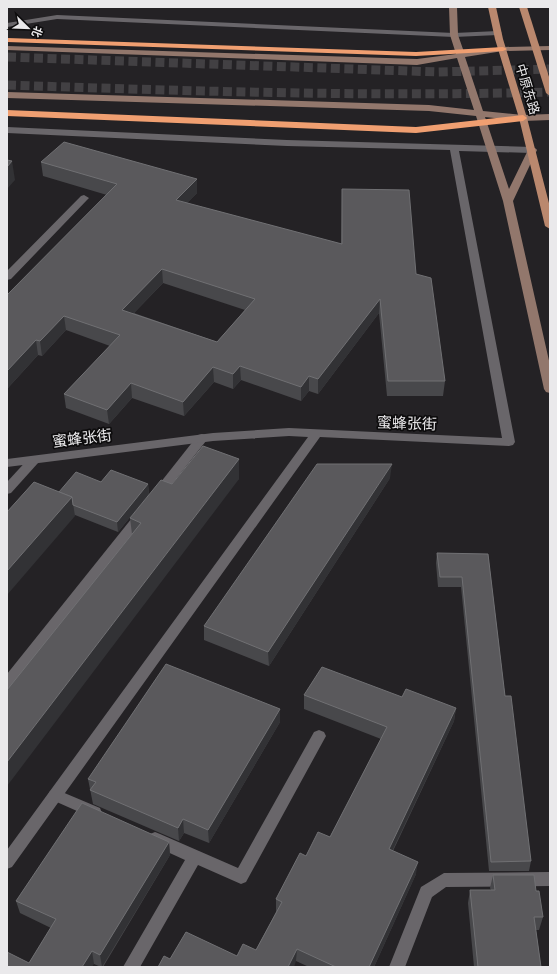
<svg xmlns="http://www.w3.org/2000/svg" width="557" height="974" font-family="'Titillium Web','Noto Sans SC',sans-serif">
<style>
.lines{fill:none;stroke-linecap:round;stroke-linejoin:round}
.highway-tunnel{stroke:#424043;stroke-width:9;stroke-dasharray:9 4.5;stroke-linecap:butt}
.lane{fill:#69666a;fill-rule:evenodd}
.street{fill:#69666a;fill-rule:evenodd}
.secondary{fill:#92776c;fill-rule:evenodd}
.primary{fill:#ba886e;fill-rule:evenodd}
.highway{fill:#f09f71;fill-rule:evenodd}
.wall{fill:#48484b;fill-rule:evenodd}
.shaded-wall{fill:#323235}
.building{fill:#5a595c;stroke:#707073;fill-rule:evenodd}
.labels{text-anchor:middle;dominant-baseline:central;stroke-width:3.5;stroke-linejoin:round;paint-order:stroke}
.far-street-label{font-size:13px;fill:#eae9eb;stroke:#0d0c0d}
.street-label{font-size:15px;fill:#eae9eb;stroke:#0d0c0d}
</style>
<rect width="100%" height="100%" fill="#242225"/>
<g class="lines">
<!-- highway-tunnel -->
<g class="highway-tunnel">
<path d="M 7,57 L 438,72 L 550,69"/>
<path d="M 7,85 C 188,91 369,97 550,92"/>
</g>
<!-- lane -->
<g class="lane">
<path d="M 84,195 L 89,198 L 87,200 L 11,279 L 7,280 L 7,271 L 81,196 Z"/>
<path d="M 202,434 L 206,435 L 208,438 L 206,441 L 161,498 L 157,499 L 153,498 L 151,495 L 153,492 L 198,435 Z"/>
<path d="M 34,456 L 38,457 L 40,460 L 38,463 L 11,493 L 7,494 L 7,482 L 30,457 Z"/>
<path d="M 140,512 L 144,513 L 146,516 L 144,519 L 12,688 L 7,690 L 7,674 L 136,513 Z"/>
<path d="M 319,730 L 324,732 L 326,736 L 246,882 L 241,884 L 198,865 L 140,967 L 123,967 L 185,860 L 150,844 L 147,839 L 150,834 L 155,832 L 160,834 L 238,868 L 314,732 Z"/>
<path d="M 55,789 L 100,808 L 102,813 L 100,818 L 95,819 L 50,799 L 48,795 L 50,791 Z"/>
<path d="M 550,872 L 550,886 L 446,887 L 432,897 L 405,967 L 389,967 L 421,887 L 444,873 Z"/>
</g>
<!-- street -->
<g class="street">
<path d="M 57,15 L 454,33 L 498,31 L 502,33 L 498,35 L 454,37 L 57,19 L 7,27 L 7,23 Z"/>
<path d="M 7,127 L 287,140 L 532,147 L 537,150 L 532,153 L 459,151 L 515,442 L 513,445 L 509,446 L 320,437 L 12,867 L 7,869 L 7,850 L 308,437 L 289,436 L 213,441 L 7,467 L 7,459 L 213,433 L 289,428 L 502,438 L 450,150 L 287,146 L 7,133 Z"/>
</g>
<!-- secondary -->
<path class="secondary" d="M 449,7 L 457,7 L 458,35 L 464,52 L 503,47 L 550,46 L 550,50 L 503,51 L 465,57 L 483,111 L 523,115 L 550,114 L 550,120 L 523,121 L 485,117 L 509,189 L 529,148 L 535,148 L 537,150 L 513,201 L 550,365 L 550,393 L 546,392 L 544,389 L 503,201 L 476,116 L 429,111 L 7,98 L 7,92 L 429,105 L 474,110 L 457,58 L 417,65 L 7,50 L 7,46 L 417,59 L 456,54 L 450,35 Z"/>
<!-- primary -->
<g class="primary">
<path d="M 488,7 L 496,7 L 503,39 L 527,118 L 550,207 L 550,229 L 545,226 L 519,118 L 495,39 Z"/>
<path d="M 519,7 L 527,7 L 550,80 L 550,96 L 546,93 Z"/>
</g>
<!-- highway -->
<g class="highway">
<path d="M 7,38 L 416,52 L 503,47 L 507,49 L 503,51 L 416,56 L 7,42 Z"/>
<path d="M 7,110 L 416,127 L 523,115 L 527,118 L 523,121 L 416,133 L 7,116 Z"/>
</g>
</g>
<!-- wall -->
<g class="wall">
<path d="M 41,162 L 197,179 L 197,193 L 187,203 L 341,244 L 342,189 L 416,274 L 445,381 L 443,396 L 387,396 L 379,313 L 318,394 L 309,391 L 301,401 L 241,380 L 233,389 L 214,382 L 184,416 L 132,398 L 109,424 L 66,408 L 64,394 L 110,346 L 66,330 L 42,356 L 38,355 L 7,389 L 107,195 L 43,176 ZM 163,283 L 245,310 L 217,342 L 134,313 Z"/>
<path d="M 239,459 L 239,479 L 132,534 L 130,518 L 172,484 Z"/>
<path d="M 390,478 L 269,666 L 204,640 L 204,626 Z"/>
<path d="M 101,482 L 148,484 L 149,494 L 118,532 L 75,515 L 75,516 L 59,492 Z"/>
<path d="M 437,553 L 488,554 L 505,696 L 531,861 L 529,871 L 489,871 L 461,587 L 438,587 L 436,563 Z"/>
<path d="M 304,695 L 456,708 L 454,721 L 393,851 L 416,874 L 374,967 L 309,967 L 296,961 L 170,959 L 237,956 L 256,950 L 276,912 L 276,899 L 306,856 L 330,837 L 381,739 L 304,709 Z"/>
<path d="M 280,709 L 280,722 L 209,843 L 184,833 L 179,841 L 93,804 L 88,779 Z"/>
<path d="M 169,842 L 170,855 L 103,967 L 101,967 L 94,964 L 29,963 L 51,928 L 20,913 L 16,901 Z"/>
<path d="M 493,875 L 536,891 L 543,917 L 539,930 L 536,930 L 541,967 L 474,967 L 468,903 L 470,890 L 491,890 L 490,888 Z"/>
</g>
<!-- shaded-wall -->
<g class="shaded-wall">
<path d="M 12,161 L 15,180 L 7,189 L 7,167 Z"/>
<path d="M 197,179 L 197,193 L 177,214 L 176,200 Z"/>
<path d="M 162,269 L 163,283 L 123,324 L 122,310 Z"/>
<path d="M 380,299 L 379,313 L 318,394 L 318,379 Z"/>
<path d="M 64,316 L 66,330 L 42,356 L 40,341 Z"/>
<path d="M 36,340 L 38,355 L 7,389 L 7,371 Z"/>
<path d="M 240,366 L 241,380 L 233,389 L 233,374 Z"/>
<path d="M 213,367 L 214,382 L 184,416 L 183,402 Z"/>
<path d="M 309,376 L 309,391 L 301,401 L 301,387 Z"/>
<path d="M 131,383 L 132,398 L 109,424 L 107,410 Z"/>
<path d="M 239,459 L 239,479 L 7,786 L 7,762 Z"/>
<path d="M 392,464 L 390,478 L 269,666 L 268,652 Z"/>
<path d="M 148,484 L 149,494 L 118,532 L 117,522 Z"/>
<path d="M 72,497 L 75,516 L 7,595 L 7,571 Z"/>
<path d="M 456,708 L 454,721 L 387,862 L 389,849 Z"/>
<path d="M 280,709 L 280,722 L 209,843 L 208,830 Z"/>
<path d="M 183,819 L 184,833 L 179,841 L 178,828 Z"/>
<path d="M 169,842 L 170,855 L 102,967 L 100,955 Z"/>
<path d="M 418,862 L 416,874 L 374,967 L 369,967 Z"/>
<path d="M 297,949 L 296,961 L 294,967 L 288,967 Z"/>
<path d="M 92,951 L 94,964 L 92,967 L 82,967 Z"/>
</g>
<!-- building -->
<g class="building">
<path d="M 64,142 L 197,179 L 176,200 L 342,244 L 342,189 L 409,190 L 416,274 L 431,278 L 445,381 L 388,381 L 380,299 L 318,379 L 309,376 L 301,387 L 240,366 L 233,374 L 213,367 L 183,402 L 131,383 L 107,410 L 64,394 L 120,335 L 64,316 L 40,341 L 36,340 L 7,371 L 7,295 L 117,184 L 41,162 ZM 162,269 L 255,299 L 217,342 L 122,310 Z"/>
<path d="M 7,160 L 12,161 L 7,167 Z"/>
<path d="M 203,446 L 239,459 L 7,762 L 7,690 L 141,523 L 130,518 L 161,480 L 172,484 Z"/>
<path d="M 317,464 L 392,464 L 268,652 L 204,626 Z"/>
<path d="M 111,470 L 148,484 L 117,522 L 73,505 L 72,497 L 59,492 L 76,472 L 101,482 Z"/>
<path d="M 34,482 L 72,497 L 7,571 L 7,512 Z"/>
<path d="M 437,553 L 488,554 L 505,696 L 511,696 L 531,861 L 491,862 L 462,577 L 440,577 Z"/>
<path d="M 166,664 L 280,709 L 208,830 L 183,819 L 178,828 L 90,790 L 96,782 L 88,779 Z"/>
<path d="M 322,667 L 402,697 L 406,689 L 456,708 L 389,849 L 418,862 L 369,967 L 336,967 L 297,949 L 288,967 L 158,967 L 164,956 L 170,959 L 186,932 L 237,956 L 243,944 L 256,950 L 282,902 L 276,899 L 300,853 L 306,856 L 318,832 L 330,837 L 387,727 L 304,695 Z"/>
<path d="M 82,803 L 169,842 L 100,955 L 92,951 L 82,967 L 7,967 L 7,952 L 29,963 L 56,919 L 16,901 Z"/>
<path d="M 493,875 L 534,875 L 536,891 L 539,891 L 543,917 L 534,917 L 541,967 L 478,967 L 470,890 L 495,890 Z"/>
</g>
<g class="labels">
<!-- far-street labels -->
<g class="far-street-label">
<text transform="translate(528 89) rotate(73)">中原东路</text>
</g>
<!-- street labels -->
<g class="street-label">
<text transform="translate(407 423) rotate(2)">蜜蜂张街</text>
<text transform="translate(82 438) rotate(-7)">蜜蜂张街</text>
</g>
</g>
<!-- border -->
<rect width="557" height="974" fill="none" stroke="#eae9eb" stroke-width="16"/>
<!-- north arrow -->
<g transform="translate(28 28) rotate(113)" stroke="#0d0c0d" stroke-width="3" paint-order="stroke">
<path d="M0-3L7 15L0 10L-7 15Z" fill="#eae9eb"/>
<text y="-6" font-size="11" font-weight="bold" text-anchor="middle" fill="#eae9eb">北</text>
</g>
</svg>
